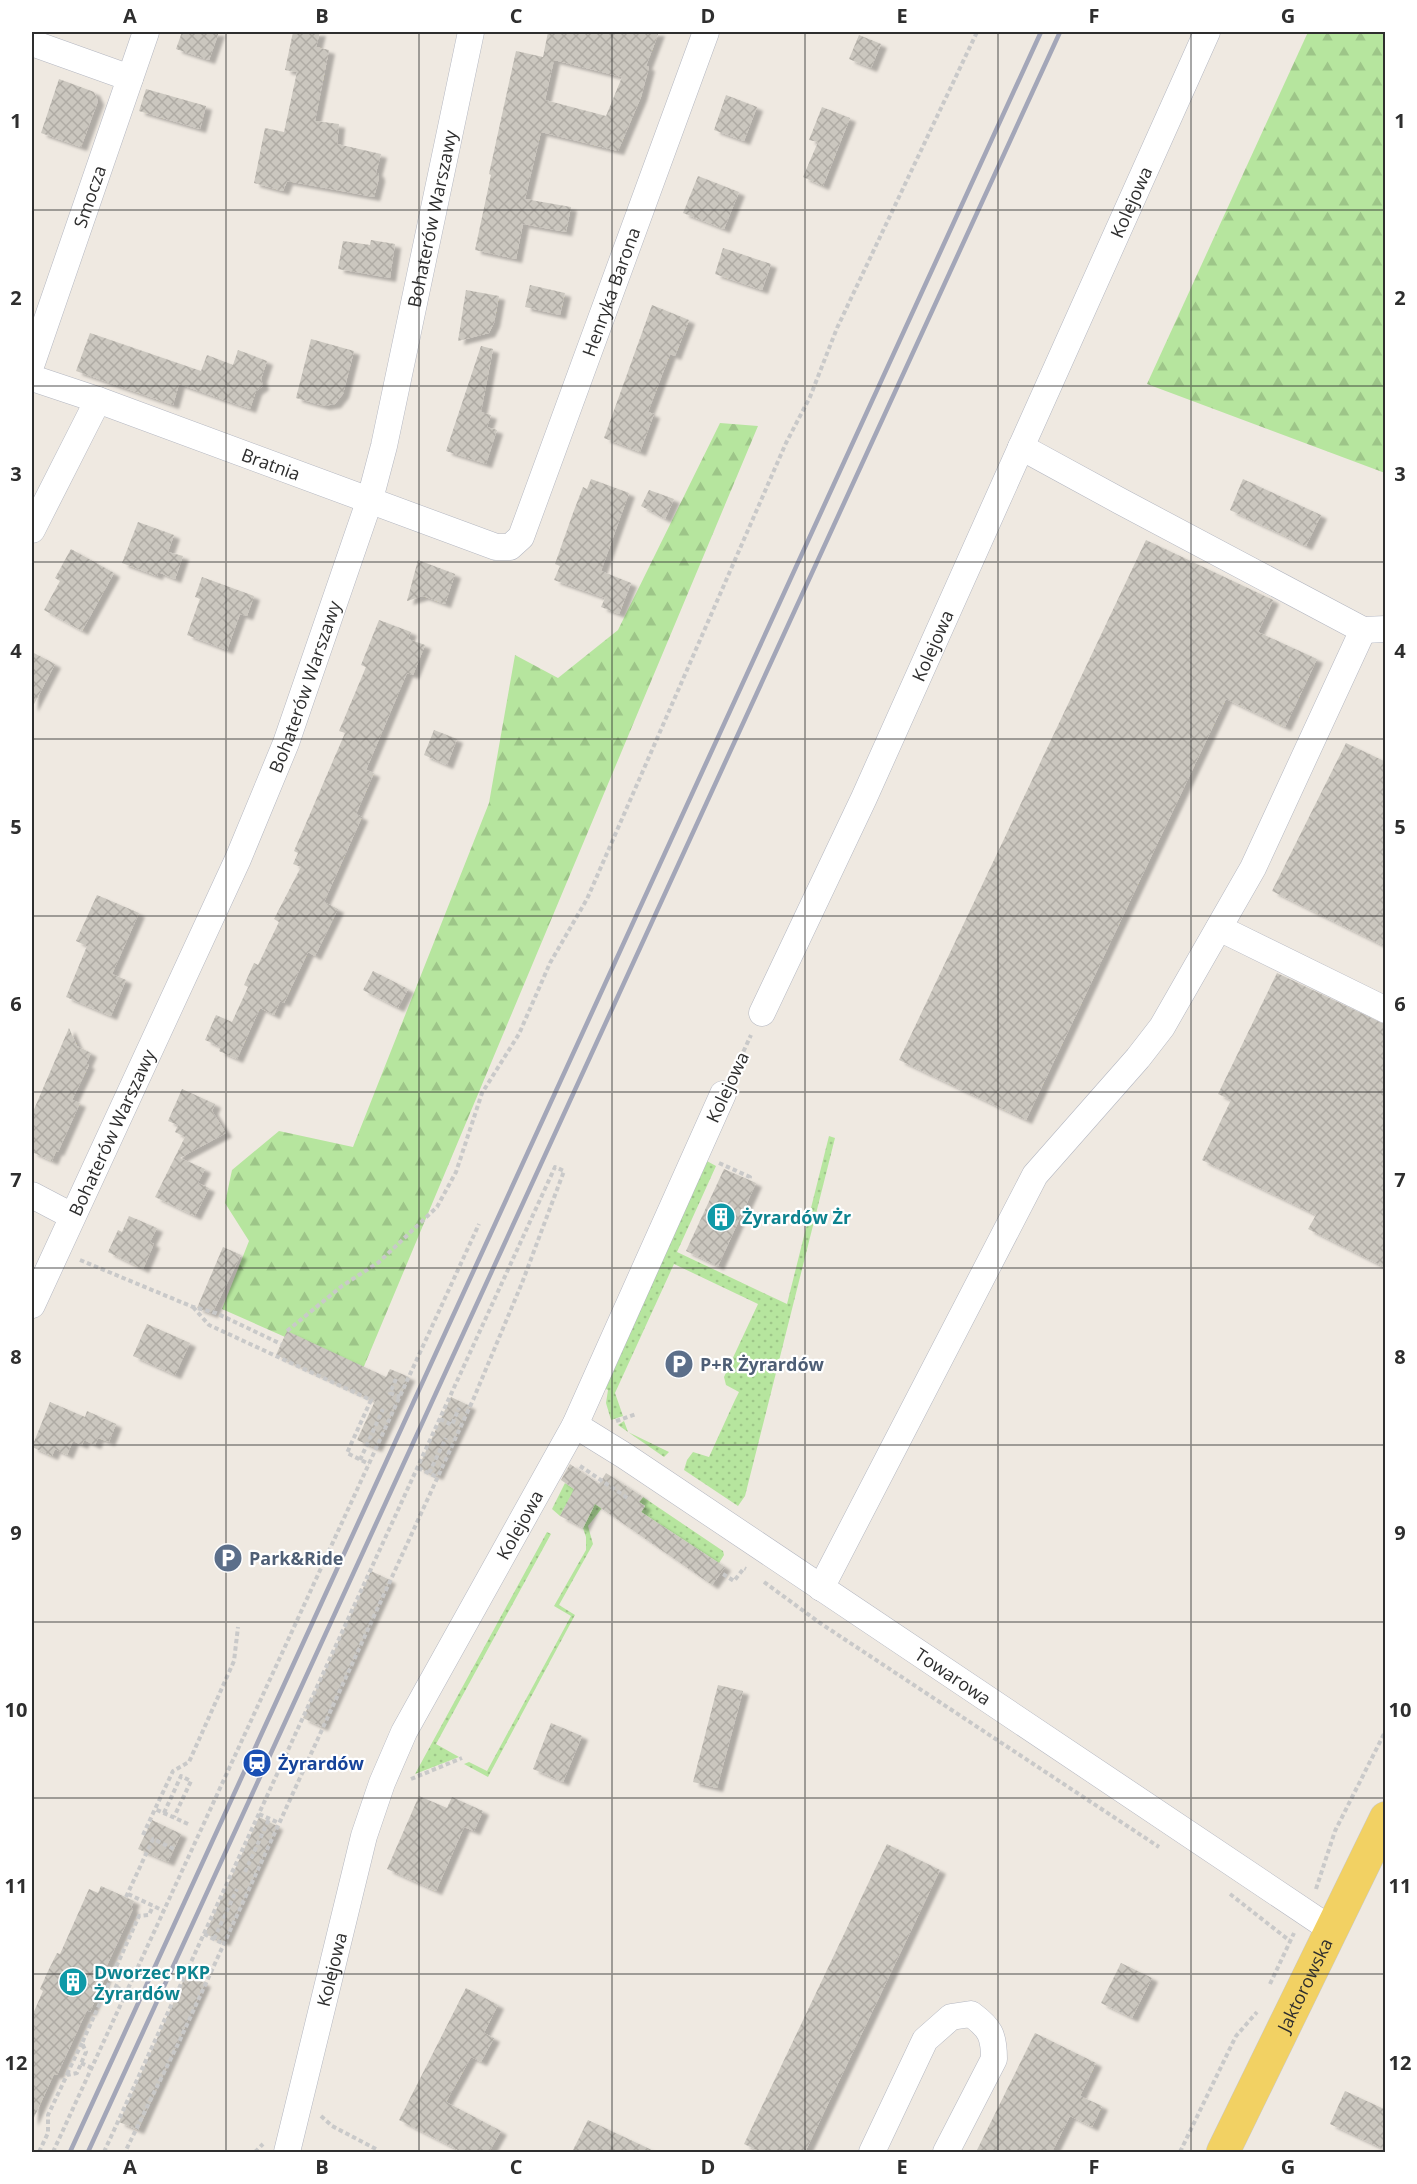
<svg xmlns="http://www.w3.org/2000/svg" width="1417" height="2184" font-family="'Open Sans',sans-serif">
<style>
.green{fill:url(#green-dots)}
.forest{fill:url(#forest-firs)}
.building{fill:url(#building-cross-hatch);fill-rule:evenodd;filter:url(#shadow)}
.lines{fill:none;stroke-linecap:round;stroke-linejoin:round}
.minor-casing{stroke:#b4b7c1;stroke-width:27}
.major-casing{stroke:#c9c9c9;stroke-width:34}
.path{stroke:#c9c9c9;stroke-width:4;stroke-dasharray:4.5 3;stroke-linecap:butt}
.minor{stroke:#fff;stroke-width:26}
.major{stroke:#f2d163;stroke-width:33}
.rail{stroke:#a3a6b8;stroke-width:4.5}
.grid{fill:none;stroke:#2e2e2e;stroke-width:1.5;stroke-opacity:0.55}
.labels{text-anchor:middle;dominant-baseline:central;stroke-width:4.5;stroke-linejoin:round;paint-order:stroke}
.street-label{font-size:18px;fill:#2e2e2e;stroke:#fff}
.culture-label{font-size:18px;font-weight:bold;fill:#0d838f;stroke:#fff;text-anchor:start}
.service-label{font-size:18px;font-weight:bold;fill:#4e5e75;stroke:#fff;text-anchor:start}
.transit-label{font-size:18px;font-weight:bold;fill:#164399;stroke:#fff;text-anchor:start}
.neatline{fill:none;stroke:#2e2e2e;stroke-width:2}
.grid-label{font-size:20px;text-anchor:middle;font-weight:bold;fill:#2e2e2e}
</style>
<defs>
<pattern id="green-dots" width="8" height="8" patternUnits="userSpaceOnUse" patternTransform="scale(1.5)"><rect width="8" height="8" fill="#b6e59e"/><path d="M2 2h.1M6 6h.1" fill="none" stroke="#9dc588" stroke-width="1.8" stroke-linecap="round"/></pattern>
<pattern id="forest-firs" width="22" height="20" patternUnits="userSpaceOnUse" patternTransform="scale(1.5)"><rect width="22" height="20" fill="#b6e59e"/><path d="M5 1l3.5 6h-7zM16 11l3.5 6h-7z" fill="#9dc588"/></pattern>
<pattern id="building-cross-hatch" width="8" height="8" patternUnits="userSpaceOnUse" patternTransform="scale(1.5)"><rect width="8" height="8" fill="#cbc7bf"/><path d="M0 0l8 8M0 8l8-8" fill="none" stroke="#afaba4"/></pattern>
<filter id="shadow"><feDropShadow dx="6" dy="4" stdDeviation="1.5" flood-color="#0004"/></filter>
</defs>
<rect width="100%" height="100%" fill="#efe9e1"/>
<!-- green -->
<g class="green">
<path d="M 829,1136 L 835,1138 L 745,1496 L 738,1506 L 684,1470 L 687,1460 L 693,1452 L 709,1457 L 735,1400 L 739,1392 L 726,1385 L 724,1377 L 758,1304 L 674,1264 L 615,1393 L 623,1416 L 611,1420 L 606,1403 L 608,1390 L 602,1387 L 705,1160 L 716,1166 L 677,1252 L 787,1304 Z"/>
<path d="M 624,1421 L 628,1432 L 669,1452 L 664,1457 L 618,1425 Z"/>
<path d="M 565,1483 L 602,1508 L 588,1526 L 593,1544 L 559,1605 L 575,1615 L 488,1777 L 464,1764 L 469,1762 L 487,1771 L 571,1616 L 554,1606 L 586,1550 L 586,1537 L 583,1528 L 593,1508 L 571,1496 L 560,1516 L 552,1509 Z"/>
<path d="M 643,1497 L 723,1551 L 724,1555 L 719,1563 L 641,1512 L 645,1506 L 639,1502 Z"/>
<path d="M 547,1532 L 551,1534 L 436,1744 L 459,1757 L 415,1774 Z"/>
</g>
<!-- forest -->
<g class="forest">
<path d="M 1308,32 L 1385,32 L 1385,473 L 1147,384 Z"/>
<path d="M 720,423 L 758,426 L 362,1371 L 222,1309 L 249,1241 L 225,1203 L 232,1170 L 279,1131 L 353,1147 L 489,803 L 515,655 L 558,678 L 618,630 Z"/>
</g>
<!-- building -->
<g class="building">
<path d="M 182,32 L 219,32 L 209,60 L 176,49 Z"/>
<path d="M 293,32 L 320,32 L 316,47 L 329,50 L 315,121 L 339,124 L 337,144 L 381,154 L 376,173 L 378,173 L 379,178 L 374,197 L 287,181 L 283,191 L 254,183 L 265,128 L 284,132 L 297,72 L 285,70 Z"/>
<path d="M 548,32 L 659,32 L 646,66 L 649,67 L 641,97 L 618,151 L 541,132 L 525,199 L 571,207 L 566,232 L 523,224 L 516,259 L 475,250 L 491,175 L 489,174 L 516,51 L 543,57 ZM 554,60 L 622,77 L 606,116 L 545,100 Z"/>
<path d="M 859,35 L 881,44 L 871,68 L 849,59 Z"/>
<path d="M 59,79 L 94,92 L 98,101 L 81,147 L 41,133 Z"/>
<path d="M 146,89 L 206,106 L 200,129 L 139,111 Z"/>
<path d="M 726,95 L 757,107 L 744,141 L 714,130 Z"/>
<path d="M 822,107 L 850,118 L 823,186 L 803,177 L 818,142 L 809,140 Z"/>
<path d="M 698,176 L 739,192 L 724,229 L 683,213 Z"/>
<path d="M 371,240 L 395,244 L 390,278 L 338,269 L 343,241 L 370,245 Z"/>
<path d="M 723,248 L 771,264 L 762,290 L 715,274 Z"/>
<path d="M 530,285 L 565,293 L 560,315 L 525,307 Z"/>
<path d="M 466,290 L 499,296 L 494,323 L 489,333 L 458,341 Z"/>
<path d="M 652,305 L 689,320 L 675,356 L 670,354 L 648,412 L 654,414 L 640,452 L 604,438 Z"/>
<path d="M 90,333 L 201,371 L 207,355 L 233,365 L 238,350 L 267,361 L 261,379 L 263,386 L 256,391 L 250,409 L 179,384 L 173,405 L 76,371 Z"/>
<path d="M 311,339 L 354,351 L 343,394 L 335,404 L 324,406 L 296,398 Z"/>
<path d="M 481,346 L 493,349 L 481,412 L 491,415 L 487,427 L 497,430 L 486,464 L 446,451 Z"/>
<path d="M 591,479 L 629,493 L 601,571 L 631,583 L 619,614 L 601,607 L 605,598 L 554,580 L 560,566 L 555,564 L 573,513 L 583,487 L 587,489 Z"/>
<path d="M 1243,479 L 1321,515 L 1306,546 L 1230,510 Z"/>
<path d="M 649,490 L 674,499 L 665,519 L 641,506 Z"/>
<path d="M 138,522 L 174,535 L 168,552 L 183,556 L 175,579 L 158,572 L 157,576 L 122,563 Z"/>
<path d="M 1146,540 L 1273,600 L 1258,632 L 1317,659 L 1285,727 L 1226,699 L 1026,1120 L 899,1060 Z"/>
<path d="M 71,549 L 114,573 L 82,631 L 44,610 L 60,581 L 55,578 Z"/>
<path d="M 418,560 L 455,574 L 445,604 L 423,596 L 407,601 Z"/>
<path d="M 202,577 L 254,596 L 247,616 L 240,614 L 227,650 L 187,635 L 200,599 L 195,597 Z"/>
<path d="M 379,620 L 411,632 L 408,639 L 425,645 L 413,675 L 407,673 L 366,770 L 374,773 L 356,814 L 362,817 L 324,902 L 338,909 L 315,956 L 308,952 L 284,1003 L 280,1001 L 274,1015 L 260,1008 L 237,1059 L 219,1051 L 221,1047 L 205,1040 L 216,1015 L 232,1022 L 248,987 L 244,985 L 254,963 L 258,965 L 279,922 L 274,919 L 301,867 L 293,864 L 298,853 L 294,851 L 345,733 L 339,731 L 366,667 L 361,665 Z"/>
<path d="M 32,652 L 55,664 L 32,708 Z"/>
<path d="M 434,730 L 457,739 L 447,765 L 424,755 Z"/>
<path d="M 1346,743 L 1386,762 L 1386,947 L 1272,891 Z"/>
<path d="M 97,895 L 139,913 L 112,974 L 126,980 L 111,1016 L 66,997 L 87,946 L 76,941 Z"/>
<path d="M 373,971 L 408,989 L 398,1008 L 363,990 Z"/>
<path d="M 1277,973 L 1386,1025 L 1386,1268 L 1308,1229 L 1316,1215 L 1202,1160 L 1231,1100 L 1218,1094 Z"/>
<path d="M 69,1028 L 77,1046 L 91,1053 L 86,1064 L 89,1065 L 72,1100 L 80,1103 L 58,1152 L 56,1151 L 52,1161 L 32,1152 L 32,1114 Z"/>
<path d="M 182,1089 L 215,1104 L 212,1111 L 226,1133 L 180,1158 L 205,1169 L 198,1183 L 209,1188 L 195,1216 L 155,1197 L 185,1137 L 175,1132 L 178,1125 L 168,1121 Z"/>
<path d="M 724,1169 L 756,1183 L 718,1266 L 686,1251 Z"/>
<path d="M 129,1216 L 157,1228 L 150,1242 L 154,1244 L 143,1269 L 108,1252 L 118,1230 L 122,1232 Z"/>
<path d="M 223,1247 L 241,1255 L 212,1314 L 197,1308 Z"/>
<path d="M 147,1324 L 190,1343 L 175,1375 L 133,1356 Z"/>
<path d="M 287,1331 L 386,1377 L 390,1369 L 409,1377 L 376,1448 L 357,1440 L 375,1401 L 276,1355 Z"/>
<path d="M 451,1397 L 470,1406 L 437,1476 L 418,1468 Z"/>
<path d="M 50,1402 L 85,1417 L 87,1411 L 116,1424 L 109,1442 L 98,1438 L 95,1445 L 84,1440 L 82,1445 L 73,1441 L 67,1455 L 55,1449 L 52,1456 L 32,1447 Z"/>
<path d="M 570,1464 L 599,1484 L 606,1473 L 643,1497 L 639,1502 L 645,1506 L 641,1512 L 725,1567 L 712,1585 L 595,1504 L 583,1528 L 560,1516 L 574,1489 L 561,1480 Z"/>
<path d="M 371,1571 L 390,1580 L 322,1727 L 303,1718 Z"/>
<path d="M 718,1685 L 743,1691 L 717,1788 L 693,1782 Z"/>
<path d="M 551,1723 L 582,1736 L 563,1782 L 533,1769 Z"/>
<path d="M 419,1796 L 447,1808 L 452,1797 L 483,1811 L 474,1831 L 464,1827 L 436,1891 L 387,1869 Z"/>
<path d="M 259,1817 L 277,1826 L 224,1942 L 205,1934 Z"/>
<path d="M 152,1820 L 181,1834 L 168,1862 L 138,1849 Z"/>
<path d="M 887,1844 L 940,1870 L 805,2152 L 761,2152 L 744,2144 Z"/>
<path d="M 101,1886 L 134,1901 L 131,1908 L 133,1909 L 103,1974 L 106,1976 L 90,2012 L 87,2010 L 57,2075 L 54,2074 L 32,2122 L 32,2016 L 43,1991 L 40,1989 L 48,1971 L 57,1953 L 60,1954 L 89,1889 L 98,1893 Z"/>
<path d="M 1121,1963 L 1152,1978 L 1132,2018 L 1101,2003 Z"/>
<path d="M 186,1975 L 205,1983 L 138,2130 L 119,2122 Z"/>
<path d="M 466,1988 L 498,2005 L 484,2033 L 494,2038 L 481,2062 L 471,2057 L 446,2102 L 501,2131 L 489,2152 L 462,2152 L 399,2120 Z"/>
<path d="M 1035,2033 L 1096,2063 L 1080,2096 L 1102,2106 L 1092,2127 L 1070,2116 L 1052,2152 L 976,2152 Z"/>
<path d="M 1345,2091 L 1386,2110 L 1386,2150 L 1330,2124 Z"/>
<path d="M 588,2120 L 656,2152 L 572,2152 Z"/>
</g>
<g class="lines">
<!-- minor casing -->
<g class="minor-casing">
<g id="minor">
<path d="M 32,43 L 130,78"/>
<path id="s1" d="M 32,363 L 146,32"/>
<path id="s2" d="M 32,378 L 98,400 L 496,547 L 510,547 L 521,537 L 706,32"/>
<path d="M 32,530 L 98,400"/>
<path d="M 1363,630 L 1386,629"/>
<path d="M 1219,928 L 1386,1010"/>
<path id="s3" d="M 762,1013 L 864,798 L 1207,32"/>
<path d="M 32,1195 L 72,1216"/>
<path id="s4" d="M 32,1305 L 238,859 L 286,743 L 370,499 L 384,446 L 471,32"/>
<path id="s5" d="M 575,1425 L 625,1456 L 1332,1930"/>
<path d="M 821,1588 L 1035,1175 L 1138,1058 L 1162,1027 L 1253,868 L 1363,630 L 1120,501 L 1021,447"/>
<path id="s6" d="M 287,2152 L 364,1836 L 382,1783 L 404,1732 L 575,1425 L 723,1094"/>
<path d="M 872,2152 L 925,2040 L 951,2017 L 971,2014 C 990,2028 994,2035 994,2059 L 946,2152"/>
</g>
</g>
<!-- major casing -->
<g class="major-casing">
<g id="major">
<path id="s7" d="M 1223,2152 L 1386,1818"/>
</g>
</g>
<!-- path -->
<g class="path">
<path d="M 734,1072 L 751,1035"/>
<path d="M 719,1163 L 750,1177 L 748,1179"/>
<path d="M 80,1260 L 193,1307 L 216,1313 L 281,1344"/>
<path d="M 193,1307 L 209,1325 L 371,1400 L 347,1453 L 369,1464"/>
<path d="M 287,1331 L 342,1286 L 379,1262 L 437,1207 L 456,1172 L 482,1093 L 519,1034 L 550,963 L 587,899 L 786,443 L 810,397 L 837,328 L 977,32"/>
<path d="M 396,1379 L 390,1393 L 400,1397"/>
<path d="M 440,1419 L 452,1425 L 459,1408"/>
<path d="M 616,1421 L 636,1414"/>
<path d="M 360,1460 L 383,1409"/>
<path d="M 580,1466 L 629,1499"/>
<path d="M 418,1468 L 437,1477"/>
<path d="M 429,1473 L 446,1438"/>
<path d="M 723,1574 L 734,1581 L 744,1568 L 746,1569"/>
<path d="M 764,1582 L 820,1623 L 1159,1847"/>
<path d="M 411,1779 L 462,1758"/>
<path d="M 164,1813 L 181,1776 L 191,1781 L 174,1817"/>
<path d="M 259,1814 L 279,1823"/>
<path d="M 188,1824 L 155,1809 L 173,1771 L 189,1762 L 234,1661 L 238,1627"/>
<path d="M 143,1835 L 155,1809"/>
<path d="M 245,1872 L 269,1819"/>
<path d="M 1316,1889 L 1335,1831 L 1386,1730"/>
<path d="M 128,1894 L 164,1911"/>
<path d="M 1230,1894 L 1290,1941"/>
<path d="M 126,1897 L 153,1839 L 174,1849"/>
<path d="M 204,1934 L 224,1944"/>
<path d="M 214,1939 L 237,1889"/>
<path d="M 1270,1984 L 1294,1933"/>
<path d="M 116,1987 L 127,1992"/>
<path d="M 98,1994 L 112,1996 L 120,1977 L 116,1969"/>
<path d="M 81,2063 L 92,2068"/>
<path d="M 67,2074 L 82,2043"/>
<path d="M 321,2116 L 332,2126 L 376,2149 L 376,2152"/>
<path d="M 39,2152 L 48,2133 L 48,2115 L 67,2075 L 77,2073 L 86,2052 L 82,2043 L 139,1916 L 149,1915 L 153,1906"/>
<path d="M 53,2152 L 479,1224"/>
<path d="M 104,2152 L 555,1167 L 564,1171 L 522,1283 L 473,1400 L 179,2042 L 125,2152"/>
<path d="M 255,2152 L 263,2144"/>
<path d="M 1180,2152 L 1236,2036 L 1257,2012"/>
</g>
<!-- minor -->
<use href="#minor" class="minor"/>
<!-- major -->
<use href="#major" class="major"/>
<!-- rail -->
<g class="rail">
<path d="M 70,2152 L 1041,32"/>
<path d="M 88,2152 L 1060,32"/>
</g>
</g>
<!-- grid -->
<path class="grid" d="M 226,32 L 226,2152M 419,32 L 419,2152M 612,32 L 612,2152M 805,32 L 805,2152M 998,32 L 998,2152M 1191,32 L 1191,2152M 32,210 L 1386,210M 32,386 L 1386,386M 32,562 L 1386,562M 32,739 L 1386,739M 32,916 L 1386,916M 32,1092 L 1386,1092M 32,1268 L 1386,1268M 32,1445 L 1386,1445M 32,1622 L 1386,1622M 32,1798 L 1386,1798M 32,1974 L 1386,1974"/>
<!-- icons -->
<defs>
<g id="building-disc" transform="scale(1.5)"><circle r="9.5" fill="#0f9aa8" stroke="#fff"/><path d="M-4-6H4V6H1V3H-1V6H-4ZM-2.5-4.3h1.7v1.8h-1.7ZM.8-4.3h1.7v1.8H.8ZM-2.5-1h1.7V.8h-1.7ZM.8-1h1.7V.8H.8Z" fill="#fff"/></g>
<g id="parking-disc" transform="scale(1.5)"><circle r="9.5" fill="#5c6f8a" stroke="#fff"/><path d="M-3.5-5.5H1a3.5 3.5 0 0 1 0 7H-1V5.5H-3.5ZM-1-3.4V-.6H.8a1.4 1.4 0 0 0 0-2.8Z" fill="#fff"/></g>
<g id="station-disc" transform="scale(1.5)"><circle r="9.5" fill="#1a4fb4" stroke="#fff"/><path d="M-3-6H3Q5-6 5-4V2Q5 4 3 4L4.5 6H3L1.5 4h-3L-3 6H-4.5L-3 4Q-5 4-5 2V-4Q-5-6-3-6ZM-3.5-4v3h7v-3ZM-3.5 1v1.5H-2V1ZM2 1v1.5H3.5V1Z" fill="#fff"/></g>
</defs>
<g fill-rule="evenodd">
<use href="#building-disc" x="721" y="1217"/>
<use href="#parking-disc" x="679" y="1364"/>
<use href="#parking-disc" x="228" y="1558"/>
<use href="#station-disc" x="257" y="1763"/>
<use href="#building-disc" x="73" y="1982"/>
</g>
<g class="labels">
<!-- street labels -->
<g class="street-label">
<text stroke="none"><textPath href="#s1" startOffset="176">Smocza</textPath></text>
<text stroke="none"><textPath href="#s3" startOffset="891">Kolejowa</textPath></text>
<text stroke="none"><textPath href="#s4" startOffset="1162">Bohaterów Warszawy</textPath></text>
<text stroke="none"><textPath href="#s2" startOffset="784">Henryka Barona</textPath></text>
<text stroke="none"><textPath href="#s2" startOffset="254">Bratnia</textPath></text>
<text stroke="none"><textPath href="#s3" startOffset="405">Kolejowa</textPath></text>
<text stroke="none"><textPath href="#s4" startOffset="676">Bohaterów Warszawy</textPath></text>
<text transform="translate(727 1087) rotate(-65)">Kolejowa</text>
<text stroke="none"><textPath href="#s4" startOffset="190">Bohaterów Warszawy</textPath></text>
<text stroke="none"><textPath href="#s6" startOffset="674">Kolejowa</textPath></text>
<text stroke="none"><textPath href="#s5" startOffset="454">Towarowa</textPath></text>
<text stroke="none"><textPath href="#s6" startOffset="188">Kolejowa</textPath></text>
<text stroke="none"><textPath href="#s7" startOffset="186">Jaktorowska</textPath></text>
</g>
<!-- culture labels -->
<g class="culture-label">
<text x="742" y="1217">Żyrardów Żr</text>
<text x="94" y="1972">Dworzec PKP<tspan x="94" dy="21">Żyrardów</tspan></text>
</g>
<!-- service labels -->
<g class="service-label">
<text x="700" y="1364">P+R Żyrardów</text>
<text x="249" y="1558">Park&amp;Ride</text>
</g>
<!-- transit labels -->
<g class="transit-label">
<text x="278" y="1763">Żyrardów</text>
</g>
</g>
<!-- border -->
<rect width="1417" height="2184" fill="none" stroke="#ffffff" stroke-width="66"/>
<rect x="33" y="33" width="1351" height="2118" class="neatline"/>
<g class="grid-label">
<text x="130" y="23">A</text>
<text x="322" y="23">B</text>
<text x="516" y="23">C</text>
<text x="708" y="23">D</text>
<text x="902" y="23">E</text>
<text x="1094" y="23">F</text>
<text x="1288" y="23">G</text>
<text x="16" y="128">1</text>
<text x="1400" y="128">1</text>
<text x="16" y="305">2</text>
<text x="1400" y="305">2</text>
<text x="16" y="481">3</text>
<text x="1400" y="481">3</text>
<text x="16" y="658">4</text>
<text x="1400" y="658">4</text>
<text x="16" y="834">5</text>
<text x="1400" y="834">5</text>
<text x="16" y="1011">6</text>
<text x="1400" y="1011">6</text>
<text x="16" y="1187">7</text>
<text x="1400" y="1187">7</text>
<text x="16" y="1364">8</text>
<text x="1400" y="1364">8</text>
<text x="16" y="1540">9</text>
<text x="1400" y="1540">9</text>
<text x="16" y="1717">10</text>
<text x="1400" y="1717">10</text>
<text x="16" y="1893">11</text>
<text x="1400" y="1893">11</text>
<text x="16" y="2070">12</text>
<text x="1400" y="2070">12</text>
<text x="130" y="2174">A</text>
<text x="322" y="2174">B</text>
<text x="516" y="2174">C</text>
<text x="708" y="2174">D</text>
<text x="902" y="2174">E</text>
<text x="1094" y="2174">F</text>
<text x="1288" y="2174">G</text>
</g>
</svg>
